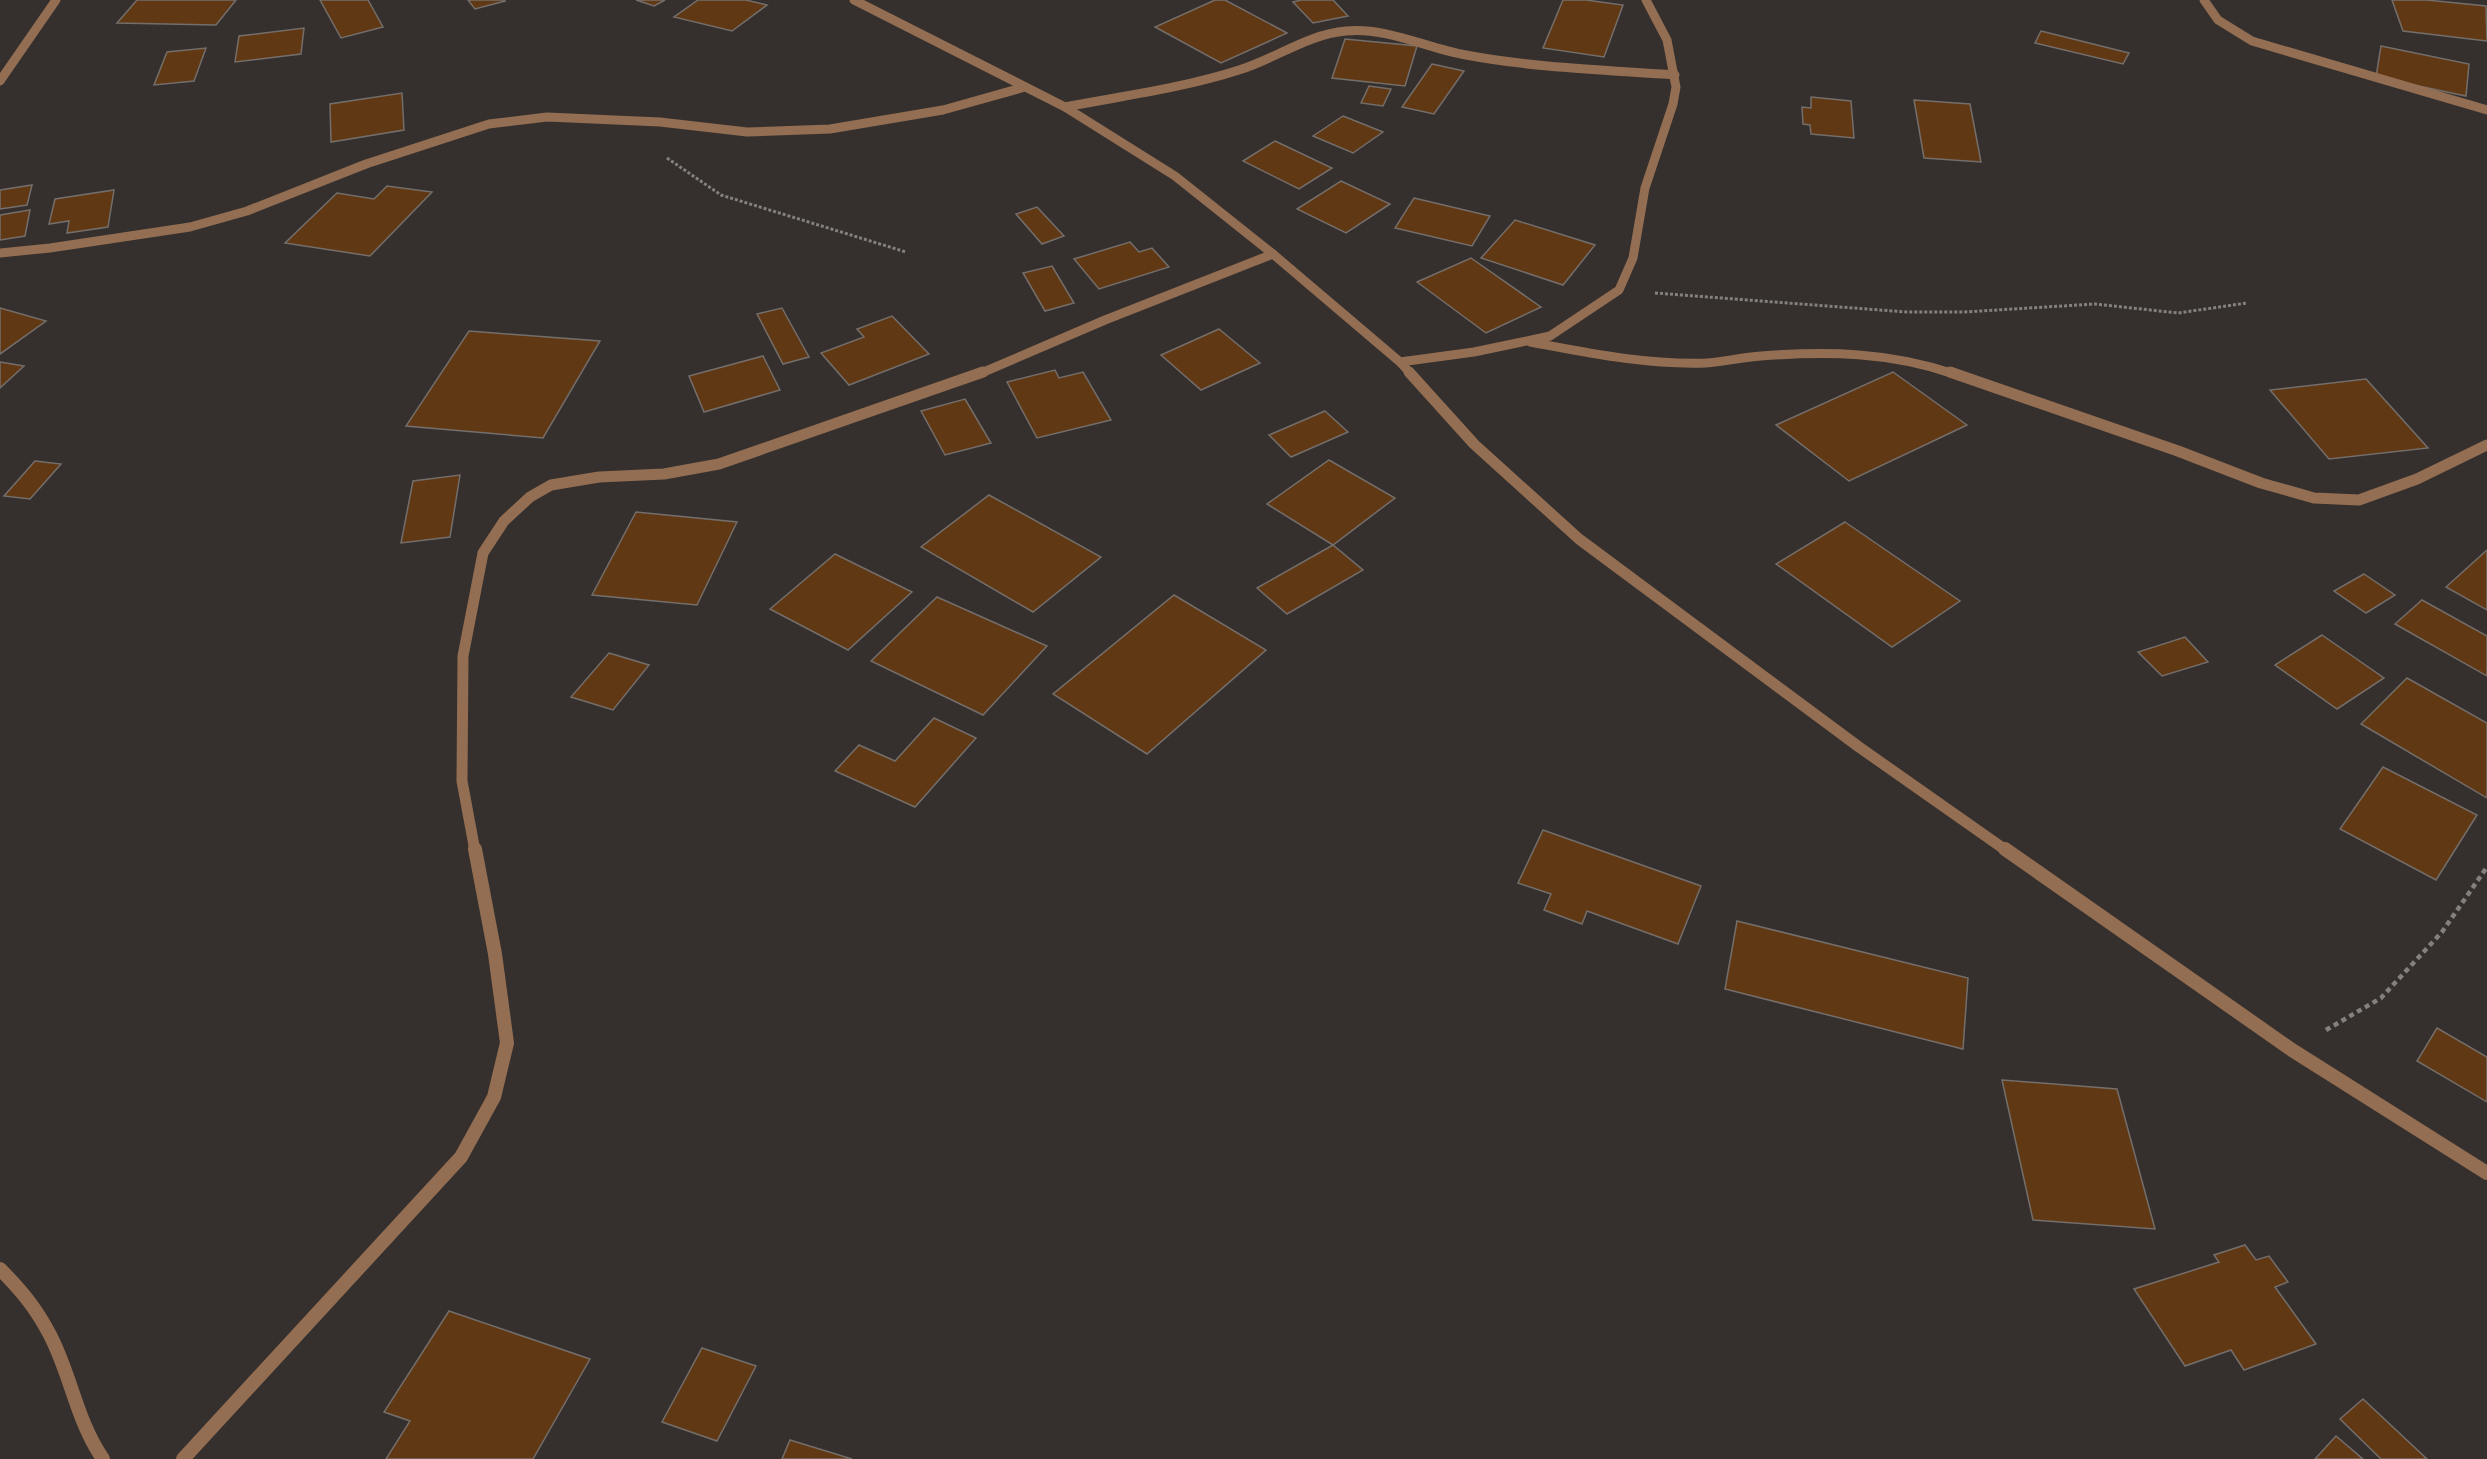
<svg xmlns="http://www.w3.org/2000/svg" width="2487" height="1459" font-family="Raleway,sans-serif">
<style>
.building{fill:#613814;stroke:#746e6b;stroke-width:1.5}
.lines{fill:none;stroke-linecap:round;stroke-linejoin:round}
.path-far1{stroke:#84807d;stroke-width:3;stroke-dasharray:3 2;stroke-linecap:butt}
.path{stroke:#84807d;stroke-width:4.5;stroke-dasharray:5 4;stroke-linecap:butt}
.street-far2{stroke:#936e53;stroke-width:9}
.street-far1{stroke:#936e53;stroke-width:11}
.street{stroke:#936e53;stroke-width:14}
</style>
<rect width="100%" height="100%" fill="#35302d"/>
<!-- building -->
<g class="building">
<path d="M 137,0 L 236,0 L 216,25 L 117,23 Z"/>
<path d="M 320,0 L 368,0 L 383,27 L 341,38 Z"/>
<path d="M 468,0 L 504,0 L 505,1 L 475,9 Z"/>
<path d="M 636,0 L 665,0 L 654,6 Z"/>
<path d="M 698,0 L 746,0 L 767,5 L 732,31 L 674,17 Z"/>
<path d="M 1215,0 L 1225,0 L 1287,33 L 1221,63 L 1155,27 Z"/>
<path d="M 1301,0 L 1333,0 L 1348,16 L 1313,23 L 1293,2 Z"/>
<path d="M 1563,0 L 1586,0 L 1623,5 L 1604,57 L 1543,48 Z"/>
<path d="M 2392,0 L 2427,0 L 2486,6 L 2487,41 L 2403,31 Z"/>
<path d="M 304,28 L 301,54 L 235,62 L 239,36 Z"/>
<path d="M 2041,31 L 2129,53 L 2123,64 L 2035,43 Z"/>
<path d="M 1345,39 L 1417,46 L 1405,86 L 1332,78 Z"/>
<path d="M 2381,46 L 2469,64 L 2466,96 L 2376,77 Z"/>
<path d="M 206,48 L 194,81 L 154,85 L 167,52 Z"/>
<path d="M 1432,64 L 1464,71 L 1434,114 L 1402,107 Z"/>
<path d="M 1369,86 L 1391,89 L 1383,106 L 1361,103 Z"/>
<path d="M 402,93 L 404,130 L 331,142 L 330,104 Z"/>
<path d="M 1811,97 L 1851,101 L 1854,138 L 1811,134 L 1810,125 L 1803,124 L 1802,107 L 1811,108 Z"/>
<path d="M 1914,100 L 1970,104 L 1981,162 L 1924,158 Z"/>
<path d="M 1343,116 L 1383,132 L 1353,153 L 1313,136 Z"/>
<path d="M 1275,141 L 1332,168 L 1299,189 L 1243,161 Z"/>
<path d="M 1341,181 L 1390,204 L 1346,233 L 1297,209 Z"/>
<path d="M 32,185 L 27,205 L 0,209 L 0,190 Z"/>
<path d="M 387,186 L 432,192 L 370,256 L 285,243 L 337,193 L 374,199 Z"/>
<path d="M 114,190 L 108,227 L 67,233 L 69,221 L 49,224 L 55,199 Z"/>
<path d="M 1414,198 L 1490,216 L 1472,246 L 1395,228 Z"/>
<path d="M 1037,207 L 1064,236 L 1042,244 L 1016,214 Z"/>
<path d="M 30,210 L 25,236 L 0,240 L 0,215 Z"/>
<path d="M 1515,220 L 1595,245 L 1563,285 L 1481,258 Z"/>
<path d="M 1130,242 L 1139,252 L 1152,248 L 1169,267 L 1099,289 L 1074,259 Z"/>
<path d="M 1471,258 L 1541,307 L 1486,333 L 1417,282 Z"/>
<path d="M 1052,266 L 1074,303 L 1045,311 L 1023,273 Z"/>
<path d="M 0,308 L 46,321 L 0,354 Z"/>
<path d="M 782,308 L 809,357 L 783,364 L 757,314 Z"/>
<path d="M 892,316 L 929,354 L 849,385 L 821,353 L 864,337 L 857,329 Z"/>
<path d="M 1219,329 L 1260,363 L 1201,390 L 1161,355 Z"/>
<path d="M 469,331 L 600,341 L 543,438 L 406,426 Z"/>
<path d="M 763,356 L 780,390 L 704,412 L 689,376 Z"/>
<path d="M 0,362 L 24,366 L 0,388 Z"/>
<path d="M 1055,370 L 1059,378 L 1083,372 L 1111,420 L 1037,438 L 1007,382 Z"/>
<path d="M 1893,372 L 1967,425 L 1849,481 L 1776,425 Z"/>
<path d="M 2366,379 L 2428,448 L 2329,459 L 2270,390 Z"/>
<path d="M 965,399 L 991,443 L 945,455 L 921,411 Z"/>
<path d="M 1325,411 L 1348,432 L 1291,457 L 1269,435 Z"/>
<path d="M 1329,460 L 1395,498 L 1333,545 L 1267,504 Z"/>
<path d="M 35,461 L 61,464 L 30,499 L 4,496 Z"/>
<path d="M 460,475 L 450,537 L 401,543 L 413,481 Z"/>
<path d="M 989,495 L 1101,557 L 1033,612 L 921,547 Z"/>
<path d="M 636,512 L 737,522 L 697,605 L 592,595 Z"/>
<path d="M 1845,522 L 1960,601 L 1892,647 L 1776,564 Z"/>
<path d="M 1333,545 L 1363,570 L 1287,614 L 1257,588 Z"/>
<path d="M 2487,550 L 2487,610 L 2446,587 Z"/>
<path d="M 835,554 L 912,592 L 848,650 L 770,609 Z"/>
<path d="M 2364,574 L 2395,595 L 2366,613 L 2334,591 Z"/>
<path d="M 1174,595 L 1266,650 L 1147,754 L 1053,694 Z"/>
<path d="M 937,597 L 1047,646 L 983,715 L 871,661 Z"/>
<path d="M 2422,600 L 2487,636 L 2487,676 L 2395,624 Z"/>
<path d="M 2322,635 L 2384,678 L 2337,709 L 2275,665 Z"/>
<path d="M 2185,637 L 2208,662 L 2162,676 L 2138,652 Z"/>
<path d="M 609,653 L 649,665 L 613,710 L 571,697 Z"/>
<path d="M 2407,678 L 2487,723 L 2487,798 L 2361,724 Z"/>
<path d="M 934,718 L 976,738 L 915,807 L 835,771 L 859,745 L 895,761 Z"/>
<path d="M 2383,767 L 2477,815 L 2436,880 L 2340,829 Z"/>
<path d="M 1543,830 L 1701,886 L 1678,944 L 1587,911 L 1582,924 L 1544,910 L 1551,894 L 1518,883 Z"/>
<path d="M 1737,921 L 1968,978 L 1963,1049 L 1725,989 Z"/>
<path d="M 2437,1028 L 2487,1057 L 2487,1102 L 2417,1061 Z"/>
<path d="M 2002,1080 L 2117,1089 L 2155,1229 L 2033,1220 Z"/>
<path d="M 2245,1245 L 2256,1260 L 2269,1256 L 2288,1282 L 2275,1287 L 2316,1344 L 2244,1370 L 2231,1350 L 2185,1366 L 2134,1289 L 2219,1262 L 2214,1255 Z"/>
<path d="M 449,1311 L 590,1359 L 533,1459 L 386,1459 L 410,1421 L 384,1412 Z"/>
<path d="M 702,1348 L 756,1366 L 717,1441 L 662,1422 Z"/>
<path d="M 2363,1399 L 2427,1459 L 2381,1459 L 2340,1419 Z"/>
<path d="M 2336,1436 L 2363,1459 L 2315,1459 Z"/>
<path d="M 790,1440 L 852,1459 L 782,1459 Z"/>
</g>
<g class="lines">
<!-- path-far1 -->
<g class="path-far1">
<path d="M 667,158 L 721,195 L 906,252"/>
<path d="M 1655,293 L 1907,312 L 1964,312 L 2095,304 L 2178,313 L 2247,303"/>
</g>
<!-- path -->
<path class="path" d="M 2326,1030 L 2381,998 L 2442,932 L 2487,867"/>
<!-- street-far2 -->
<g class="street-far2">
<path d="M 854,0 L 1065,107 L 1175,176 L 1273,254 L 1400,362 L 1411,374"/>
<path d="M 2204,0 L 2218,20 L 2252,41 L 2487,110"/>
<path d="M 0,81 L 56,0"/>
<path d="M 1065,107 C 1123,96 1183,88 1239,70 C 1275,59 1308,34 1346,31 C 1387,27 1426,48 1466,55 C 1535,68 1605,70 1675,75"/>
<path d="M 0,253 L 50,248 L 190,227 L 247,211 L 366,164 L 489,124 L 547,117 L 660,122 L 747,132 L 830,129 L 943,110 L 1025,87"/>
<path d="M 1530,342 C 1589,353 1646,365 1706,363 C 1724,362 1742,357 1761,356 C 1828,351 1890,352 1954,374"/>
<path d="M 1400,362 L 1474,352 L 1550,336 L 1619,290 L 1633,258 L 1645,188 L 1673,104 L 1676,87 L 1667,40 L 1646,0"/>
<path d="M 979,374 L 1105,320 L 1273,254"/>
</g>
<!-- street-far1 -->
<g class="street-far1">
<path d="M 1409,372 L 1474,444 L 1579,539 L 1859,747 L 2007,851"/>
<path d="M 1950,372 L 2178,451 L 2261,483 L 2314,498 L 2359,500 L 2417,479 L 2487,445"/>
<path d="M 475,851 L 462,781 L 463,656 L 483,553 L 504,521 L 530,497 L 551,485 L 599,477 L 664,474 L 719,464 L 983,372"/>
</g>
<!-- street -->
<g class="street">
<path d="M 2005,849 L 2292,1050 L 2487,1173"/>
<path d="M 0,1269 C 21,1290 36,1308 50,1335 C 71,1375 77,1422 103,1459"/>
<path d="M 183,1459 L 461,1157 L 494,1097 L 507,1043 L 495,954 L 475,849"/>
</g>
</g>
</svg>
